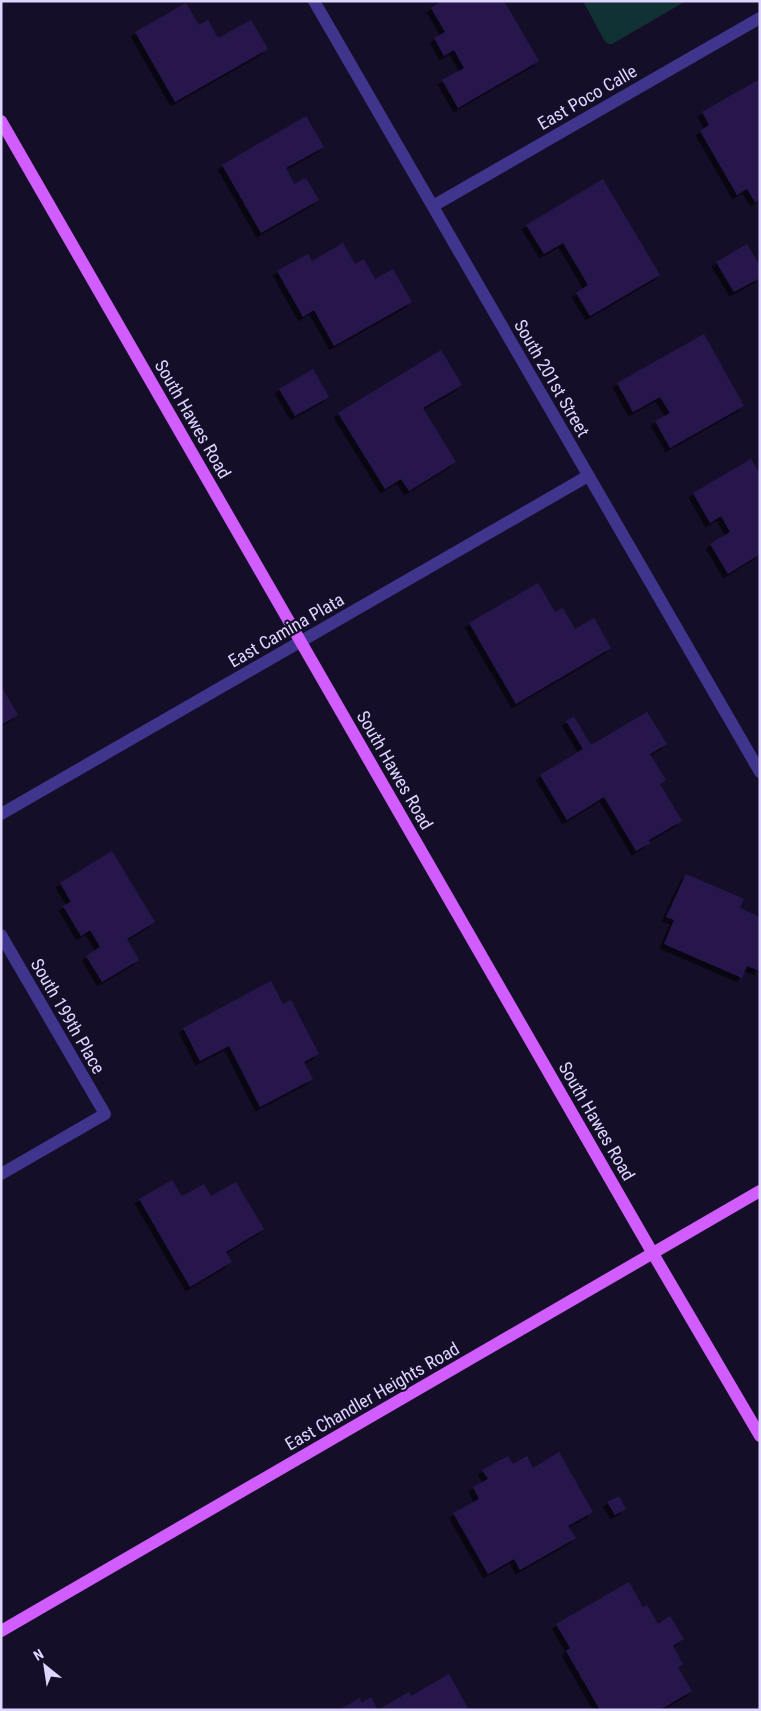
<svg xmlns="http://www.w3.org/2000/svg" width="761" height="1711" font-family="'Roboto Condensed',sans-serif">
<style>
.green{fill:#103234}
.building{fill:#27184c;filter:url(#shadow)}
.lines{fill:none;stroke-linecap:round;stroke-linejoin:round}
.minor{stroke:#40358c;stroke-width:12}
.major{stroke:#d15dff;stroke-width:12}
.labels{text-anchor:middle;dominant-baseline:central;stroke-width:4.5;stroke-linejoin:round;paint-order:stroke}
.street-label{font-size:18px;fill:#dfd6ff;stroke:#150e29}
</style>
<defs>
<filter id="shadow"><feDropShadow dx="-4.5" dy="4.5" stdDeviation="0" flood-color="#0009"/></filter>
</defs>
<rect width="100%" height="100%" fill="#150e29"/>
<!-- green -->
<path class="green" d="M 583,1 L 686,1 L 612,44 L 608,44 L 604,40 Z"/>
<!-- building -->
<g class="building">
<path d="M 442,1 L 504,1 L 539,61 L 458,108 L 442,80 L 464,68 L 454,50 L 444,56 L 434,38 L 445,32 L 431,8 Z"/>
<path d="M 186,3 L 199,25 L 208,20 L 218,38 L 251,20 L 268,49 L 175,102 L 135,32 Z"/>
<path d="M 760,79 L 760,199 L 755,202 L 747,189 L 737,195 L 700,131 L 709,125 L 702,112 Z"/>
<path d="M 306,116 L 324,147 L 286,168 L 294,184 L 306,178 L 319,200 L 261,233 L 222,165 Z"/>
<path d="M 603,179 L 660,275 L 590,316 L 576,293 L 588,285 L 563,243 L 544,254 L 526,225 Z"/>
<path d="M 343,243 L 355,264 L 364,259 L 375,279 L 393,269 L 412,302 L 334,346 L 314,310 L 303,317 L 277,271 L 308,254 L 312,261 Z"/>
<path d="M 747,244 L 760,266 L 760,278 L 734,292 L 716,262 Z"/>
<path d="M 704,334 L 744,406 L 670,448 L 655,421 L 670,413 L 660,397 L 633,412 L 617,383 Z"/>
<path d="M 441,350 L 462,385 L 423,408 L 456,462 L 409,491 L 401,479 L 385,489 L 338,413 Z"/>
<path d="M 313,369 L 329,397 L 295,416 L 279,389 Z"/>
<path d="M 751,459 L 760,474 L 760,554 L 728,574 L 710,544 L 730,532 L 721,516 L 710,523 L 693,493 Z"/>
<path d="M 538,583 L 555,612 L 563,608 L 575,629 L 594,618 L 611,648 L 516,704 L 469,623 Z"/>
<path d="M 1,686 L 18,715 L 1,725 Z"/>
<path d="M 647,712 L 667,744 L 650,754 L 666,780 L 660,784 L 682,821 L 649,840 L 650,843 L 636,851 L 604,797 L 567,820 L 540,775 L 583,749 L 566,721 L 574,717 L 591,745 Z"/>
<path d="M 112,851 L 155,922 L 127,939 L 139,960 L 102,982 L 86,956 L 100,947 L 90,930 L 81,936 L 63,906 L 71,902 L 60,883 Z"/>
<path d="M 686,874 L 744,899 L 740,908 L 760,917 L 760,971 L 747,966 L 742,978 L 664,944 L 674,920 L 666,917 Z"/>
<path d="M 271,981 L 283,1004 L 291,1000 L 319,1054 L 304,1062 L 313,1079 L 260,1107 L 229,1046 L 200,1061 L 183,1028 Z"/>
<path d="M 172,1180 L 182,1196 L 204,1184 L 211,1196 L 236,1182 L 264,1229 L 226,1252 L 232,1262 L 190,1287 L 139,1199 Z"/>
<path d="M 559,1452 L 593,1512 L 568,1526 L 576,1538 L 520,1570 L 514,1559 L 488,1574 L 453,1513 L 479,1499 L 473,1487 L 488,1479 L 482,1470 L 508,1456 L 513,1464 L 527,1456 L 533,1468 Z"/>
<path d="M 619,1496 L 626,1509 L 615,1515 L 607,1502 Z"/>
<path d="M 629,1582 L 643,1607 L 647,1605 L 658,1624 L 670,1616 L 684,1639 L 673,1646 L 683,1664 L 678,1668 L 692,1691 L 660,1710 L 600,1710 L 566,1651 L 570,1648 L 556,1624 Z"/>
<path d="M 449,1674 L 469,1710 L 339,1710 L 360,1698 L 362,1703 L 371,1697 L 378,1710 L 409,1692 L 411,1696 Z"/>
</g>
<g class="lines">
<!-- minor -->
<g class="minor">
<path d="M 314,1 L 760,772"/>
<path d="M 433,206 L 760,18"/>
<path d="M 1,814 L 588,476"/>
<path d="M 1,935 L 105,1114 L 1,1174"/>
</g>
<!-- major -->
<g class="major">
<path d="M 1,121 L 652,1252 L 760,1436"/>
<path d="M 1,1631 L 760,1191"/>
</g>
</g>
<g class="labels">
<!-- street labels -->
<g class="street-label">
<text transform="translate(587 97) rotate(-30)">East Poco Calle</text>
<text transform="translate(552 378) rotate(60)">South 201st Street</text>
<text transform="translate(193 419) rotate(60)">South Hawes Road</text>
<text transform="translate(286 630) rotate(-30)">East Camina Plata</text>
<text transform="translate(395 770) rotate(60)">South Hawes Road</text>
<text transform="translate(68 1016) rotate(60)">South 199th Place</text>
<text transform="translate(597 1121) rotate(60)">South Hawes Road</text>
<text transform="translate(372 1396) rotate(-30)">East Chandler Heights Road</text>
</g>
</g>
<!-- border -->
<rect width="761" height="1711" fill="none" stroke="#dfd6ff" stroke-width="5"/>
<!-- north arrow -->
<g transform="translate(45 1666) rotate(330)" stroke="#150e29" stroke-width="4" paint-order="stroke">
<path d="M0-4L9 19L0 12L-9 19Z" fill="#dfd6ff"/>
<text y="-8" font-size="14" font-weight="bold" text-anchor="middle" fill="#dfd6ff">N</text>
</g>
</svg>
